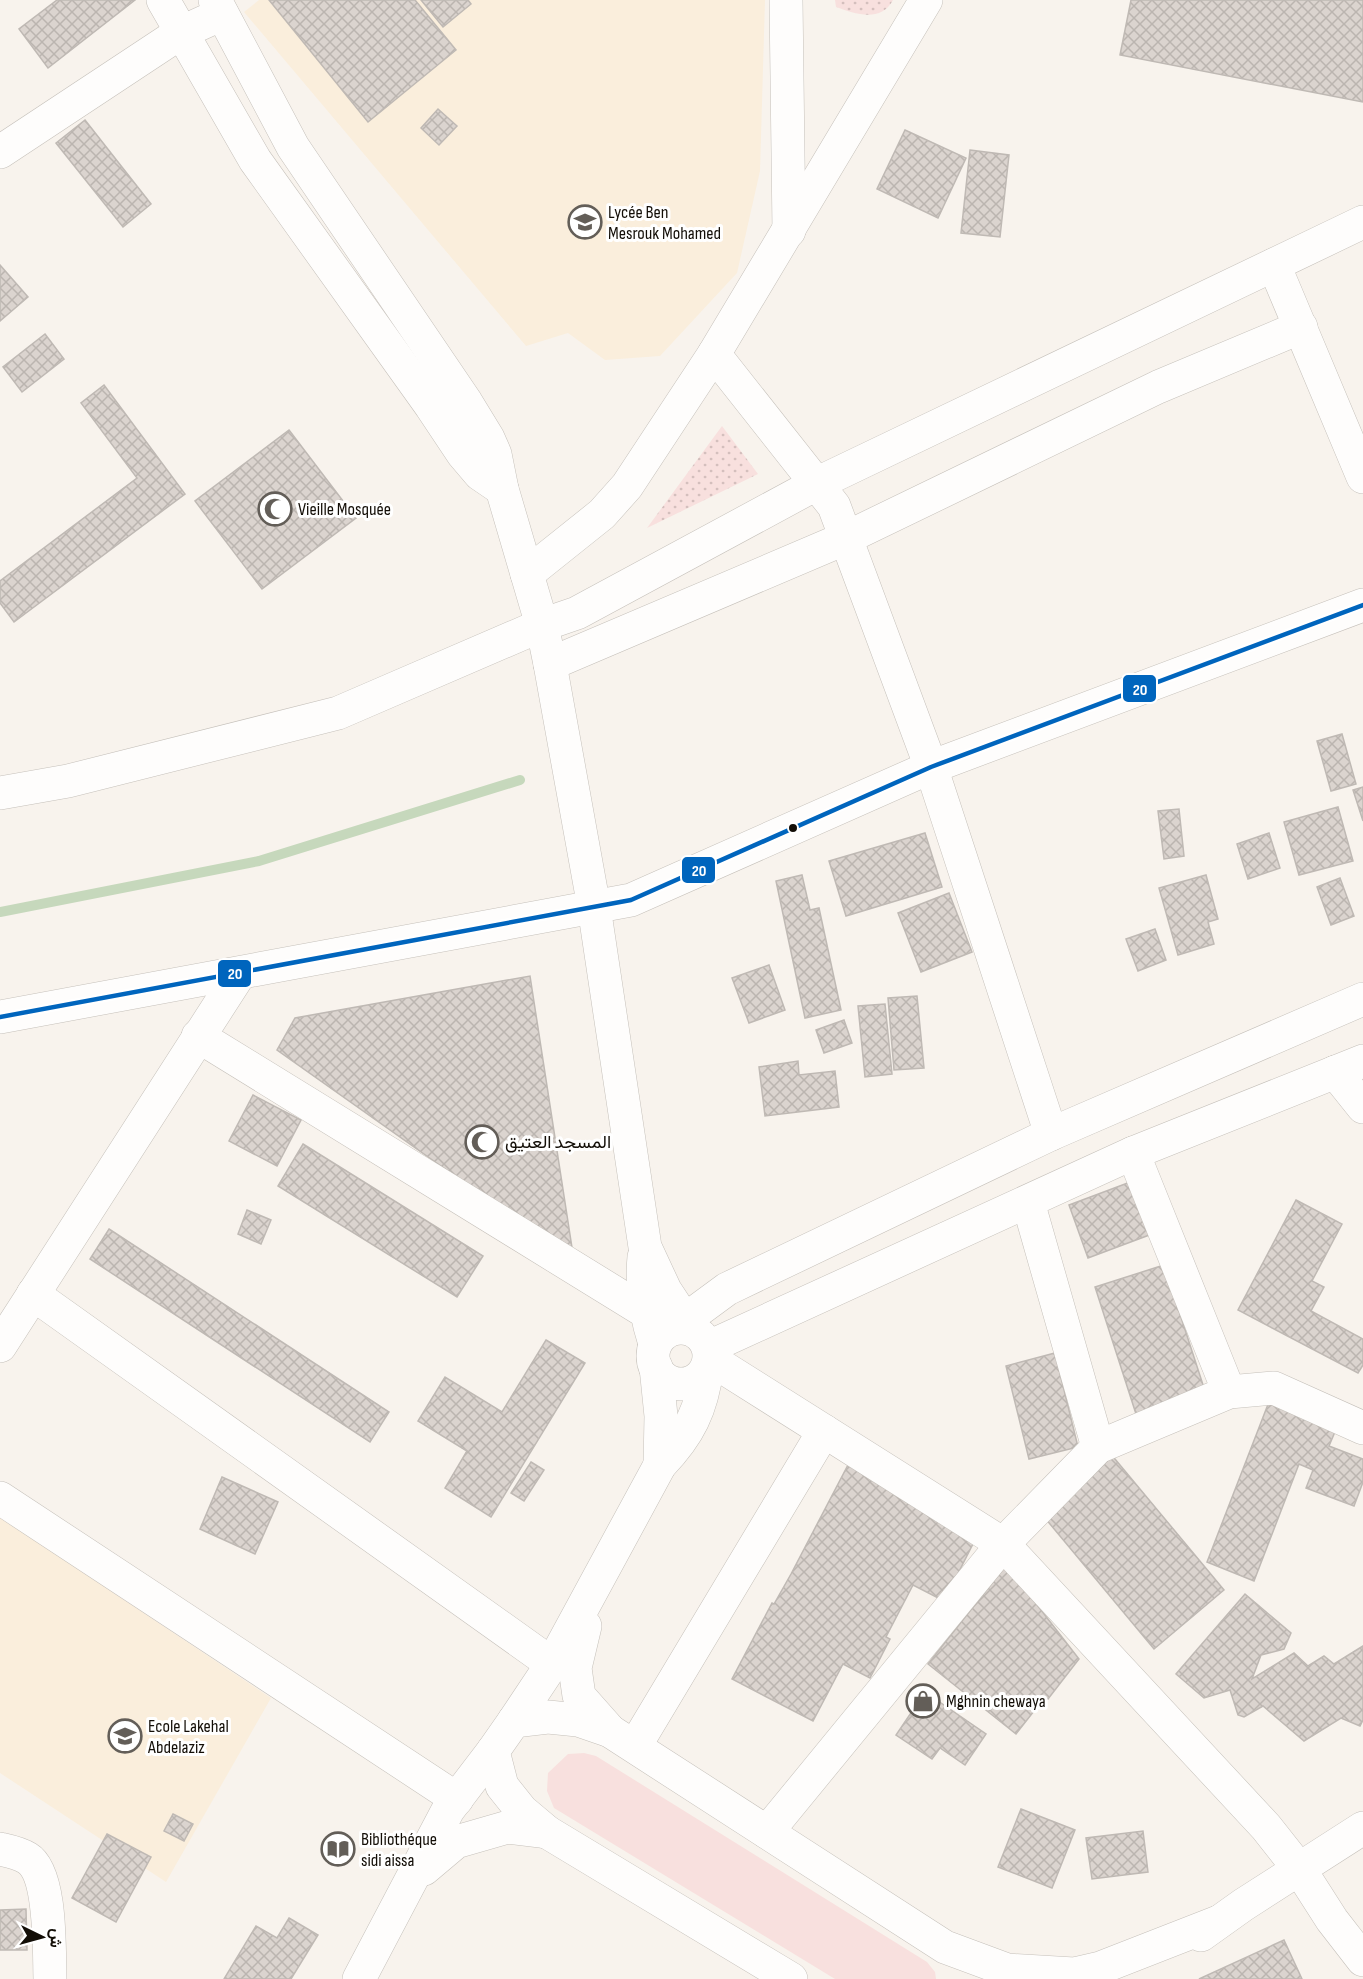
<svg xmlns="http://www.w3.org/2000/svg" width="1363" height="1979" font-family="'Sofia Sans Condensed',Vazirmatn,sans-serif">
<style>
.built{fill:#faeedc}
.grass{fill:url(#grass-dots)}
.green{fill:#f8e0de}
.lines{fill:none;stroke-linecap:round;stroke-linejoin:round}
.stream{stroke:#c6d8bc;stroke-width:10}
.building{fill:url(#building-cross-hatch);stroke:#bfb9b4;stroke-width:1.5}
.minor-casing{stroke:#c5c0ba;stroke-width:34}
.major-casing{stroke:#c5c0ba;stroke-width:34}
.minor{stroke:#fefdfc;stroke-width:33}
.major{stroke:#fefdfc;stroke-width:33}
.bus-1-casing{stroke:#fff;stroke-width:9}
.bus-1{stroke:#0065bd;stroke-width:4.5}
.bus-dot{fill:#130e07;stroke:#fff;stroke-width:2}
.labels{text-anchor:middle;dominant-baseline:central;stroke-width:6;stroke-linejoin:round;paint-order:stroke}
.poi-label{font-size:18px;fill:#130e07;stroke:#fff;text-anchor:start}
.line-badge{stroke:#fff;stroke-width:2}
.badge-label{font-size:16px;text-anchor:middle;font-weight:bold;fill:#fff}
</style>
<defs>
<pattern id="grass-dots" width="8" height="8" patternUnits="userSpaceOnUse" patternTransform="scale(1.5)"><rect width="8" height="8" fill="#f8e0de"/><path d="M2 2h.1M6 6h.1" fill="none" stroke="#d4bfbd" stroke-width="1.8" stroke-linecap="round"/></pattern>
<pattern id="building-cross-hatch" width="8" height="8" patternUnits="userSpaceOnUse" patternTransform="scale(1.5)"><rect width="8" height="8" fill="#dbd4cf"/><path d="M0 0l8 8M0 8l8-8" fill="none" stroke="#bbb5b0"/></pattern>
</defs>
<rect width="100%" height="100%" fill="#f8f3ed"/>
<!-- built -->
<g class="built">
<path d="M 259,0 L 765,0 L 760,171 L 737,273 L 660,356 L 605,360 L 568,333 L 526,346 L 244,12 Z"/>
<path d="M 0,1517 L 271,1698 L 166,1882 L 0,1773 Z"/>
</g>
<!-- grass -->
<g class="grass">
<path d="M 835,0 L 893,0 C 881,23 855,14 836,7 Z"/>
<path d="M 722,426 L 758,474 L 647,528 Z"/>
</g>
<!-- green -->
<path class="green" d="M 584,1753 L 596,1756 L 927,1962 L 935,1972 L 936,1979 L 835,1979 L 554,1808 L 547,1791 L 548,1773 L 568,1754 Z"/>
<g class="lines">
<!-- stream -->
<path class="stream" d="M 0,912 L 259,861 L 520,780"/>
</g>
<!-- building -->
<g class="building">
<path d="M 57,0 L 135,0 L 48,68 L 19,29 Z"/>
<path d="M 269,0 L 415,0 L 456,50 L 368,122 Z"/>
<path d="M 421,0 L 468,0 L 471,4 L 443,27 Z"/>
<path d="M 1131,0 L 1363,0 L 1363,102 L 1120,55 Z"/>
<path d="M 438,109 L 457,126 L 439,145 L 421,128 Z"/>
<path d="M 85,120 L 151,204 L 123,227 L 56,143 Z"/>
<path d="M 905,130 L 966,158 L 938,218 L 877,189 Z"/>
<path d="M 970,150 L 1009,155 L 1000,237 L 961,233 Z"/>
<path d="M 0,265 L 28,297 L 0,321 Z"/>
<path d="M 45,334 L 64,359 L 22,392 L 3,367 Z"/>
<path d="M 104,385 L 185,494 L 14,622 L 0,603 L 0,581 L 137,478 L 81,403 Z"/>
<path d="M 289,430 L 356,518 L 262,589 L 195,501 Z"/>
<path d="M 1342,734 L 1356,784 L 1331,791 L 1317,741 Z"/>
<path d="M 1363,787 L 1363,821 L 1353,790 Z"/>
<path d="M 1338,807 L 1353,861 L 1299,875 L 1284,822 Z"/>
<path d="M 1179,809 L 1184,856 L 1164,859 L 1158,811 Z"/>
<path d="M 925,833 L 942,887 L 846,916 L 829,861 Z"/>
<path d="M 1269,833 L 1280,868 L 1248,879 L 1237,844 Z"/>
<path d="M 802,875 L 810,910 L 819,908 L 841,1010 L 805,1018 L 776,881 Z"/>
<path d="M 1206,875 L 1218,919 L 1208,922 L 1214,944 L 1178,955 L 1159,888 Z"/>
<path d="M 1340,878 L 1354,916 L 1331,925 L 1317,887 Z"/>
<path d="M 949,893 L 972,952 L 921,972 L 898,913 Z"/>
<path d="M 1155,929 L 1166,960 L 1138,971 L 1126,939 Z"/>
<path d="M 769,965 L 785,1010 L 749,1023 L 732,978 Z"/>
<path d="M 530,976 L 575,1267 L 537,1234 L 277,1050 L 295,1018 Z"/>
<path d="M 917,996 L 924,1068 L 894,1070 L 888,998 Z"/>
<path d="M 885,1004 L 892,1074 L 865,1077 L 858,1006 Z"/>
<path d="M 844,1020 L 852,1043 L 824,1053 L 816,1030 Z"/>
<path d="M 798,1061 L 799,1075 L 835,1071 L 839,1107 L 765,1116 L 759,1067 Z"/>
<path d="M 253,1095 L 301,1120 L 277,1166 L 229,1141 Z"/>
<path d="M 303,1144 L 483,1256 L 457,1297 L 278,1186 Z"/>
<path d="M 1133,1181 L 1152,1234 L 1088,1258 L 1069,1205 Z"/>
<path d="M 1296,1200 L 1342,1224 L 1312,1281 L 1324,1287 L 1311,1311 L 1363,1339 L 1363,1365 L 1358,1373 L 1238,1310 Z"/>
<path d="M 247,1210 L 271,1220 L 261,1244 L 238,1234 Z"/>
<path d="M 109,1229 L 389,1412 L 370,1442 L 90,1259 Z"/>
<path d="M 1164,1265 L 1206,1394 L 1137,1417 L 1095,1287 Z"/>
<path d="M 546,1340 L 585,1363 L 491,1517 L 445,1488 L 467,1451 L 418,1421 L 445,1377 L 502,1412 Z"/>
<path d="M 1055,1353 L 1078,1447 L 1029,1459 L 1006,1366 Z"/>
<path d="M 1272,1394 L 1340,1420 L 1329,1446 L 1363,1459 L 1363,1482 L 1354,1506 L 1306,1488 L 1313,1470 L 1299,1464 L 1254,1581 L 1207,1562 Z"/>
<path d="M 1110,1453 L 1224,1590 L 1154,1649 L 1040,1512 Z"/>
<path d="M 531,1462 L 544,1470 L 524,1501 L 511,1493 Z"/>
<path d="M 849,1463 L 979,1532 L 944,1601 L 913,1585 L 886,1637 L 890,1639 L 870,1678 L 843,1664 L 813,1721 L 732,1679 L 772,1603 L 774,1604 L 791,1574 Z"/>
<path d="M 222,1477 L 278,1502 L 255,1554 L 200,1529 Z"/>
<path d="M 1004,1568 L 1027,1592 L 1079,1659 L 1048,1699 L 1045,1697 L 1016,1734 L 928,1664 Z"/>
<path d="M 1245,1594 L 1291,1633 L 1284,1649 L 1261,1655 L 1252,1679 L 1294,1653 L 1308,1666 L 1324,1656 L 1334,1664 L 1363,1646 L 1363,1720 L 1360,1726 L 1341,1718 L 1304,1741 L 1263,1706 L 1244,1717 L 1238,1715 L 1230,1690 L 1204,1698 L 1176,1674 Z"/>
<path d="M 925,1692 L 986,1734 L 965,1765 L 940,1748 L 932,1759 L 896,1735 Z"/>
<path d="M 1021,1809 L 1075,1830 L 1052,1888 L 998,1867 Z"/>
<path d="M 173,1814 L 193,1824 L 184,1841 L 164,1831 Z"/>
<path d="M 1143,1831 L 1148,1872 L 1092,1879 L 1086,1838 Z"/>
<path d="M 107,1834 L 151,1857 L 116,1922 L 72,1898 Z"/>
<path d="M 26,1909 L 27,1950 L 0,1950 L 0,1910 Z"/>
<path d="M 289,1918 L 318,1935 L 291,1979 L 224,1979 L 256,1926 L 277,1938 Z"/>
<path d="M 1284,1940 L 1302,1979 L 1199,1979 Z"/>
</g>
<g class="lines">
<!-- minor casing -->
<g class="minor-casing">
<g id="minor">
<path d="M 786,0 L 789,231"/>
<path d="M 0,152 L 180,33 L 222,14"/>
<path d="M 1274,265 L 1363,477"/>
<path d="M 714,354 L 834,506 L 931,767 L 1051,1134"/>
<path d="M 527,574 L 602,514 L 627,486 L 714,354 L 926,0"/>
<path d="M 550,664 L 846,538 L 1158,387 L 1301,327"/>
<path d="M 0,793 L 68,781 L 338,713 L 542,625 L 577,613 L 816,484 L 1363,222"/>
<path d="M 0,1017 L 631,900 L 931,767 L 1363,605"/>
<path d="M 198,1036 L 646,1312"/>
<path d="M 1335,1072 L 1363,1107"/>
<path d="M 1133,1153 L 1229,1392"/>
<path d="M 1028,1202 L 1098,1447"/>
<path d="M 33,1294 L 552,1664"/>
<path d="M 674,1328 L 727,1289 L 1051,1134 L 1363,999"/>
<path d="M 0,1346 L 240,973"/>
<path d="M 709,1347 L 1133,1153 L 1363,1061"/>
<path d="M 710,1359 L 1003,1544 L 1266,1827 L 1300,1870 L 1332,1920 L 1363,1960"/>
<path d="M 0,1498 L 457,1799"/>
<path d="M 635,1746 L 824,1431"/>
<path d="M 767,1832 L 1003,1544 L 1098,1447 L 1229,1392 L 1274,1388 L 1363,1428"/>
<path d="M 0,1849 C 9,1851 19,1853 27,1858 C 52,1873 49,1951 50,1979"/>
</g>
</g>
<!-- major casing -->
<g class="major-casing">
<g id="major">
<path d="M 163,0 L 255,160 L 431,406 L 463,454 L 480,474 L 502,489"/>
<path d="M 215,0 L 293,147 L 466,402 L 488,438 L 495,454 L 502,489 L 542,625 L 550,664 L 594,907 L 645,1247 L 665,1290 L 690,1328"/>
<path d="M 644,1257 C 641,1287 646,1316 655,1344"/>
<circle cx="681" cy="1356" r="28"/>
<path d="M 656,1367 L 661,1416 L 660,1465"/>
<path d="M 585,1626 L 575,1668 L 579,1696 L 610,1731"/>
<path d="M 514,1721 L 552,1664 L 660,1465 C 689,1435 702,1409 707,1368"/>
<path d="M 424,1869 L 456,1842 L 508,1827 L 547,1832"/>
<path d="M 1201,1935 L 1243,1905 L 1363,1828"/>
<path d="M 359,1979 L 448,1810 L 493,1751"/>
<path d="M 791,1979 L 547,1832 L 522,1811 L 502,1786 L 493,1751 L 514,1721 L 548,1717 L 578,1720 L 610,1731 L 945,1947 L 1007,1970 L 1074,1974 L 1100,1968 L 1218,1922"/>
</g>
</g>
<!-- minor -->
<use href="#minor" class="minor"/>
<!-- major -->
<use href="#major" class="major"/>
<!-- bus-1 casing -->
<g class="bus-1-casing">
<path id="bus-1" d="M 0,1017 L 631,900 L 931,767 L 1363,605"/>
</g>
<!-- bus-1 -->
<use href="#bus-1" class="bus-1"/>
</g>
<!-- icons -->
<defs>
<g id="school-ring" transform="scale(1.725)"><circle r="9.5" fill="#fff" stroke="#635e58" stroke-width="1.5"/><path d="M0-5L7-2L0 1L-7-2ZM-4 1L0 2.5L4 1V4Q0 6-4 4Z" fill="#635e58"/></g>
<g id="mosque-ring" transform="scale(1.725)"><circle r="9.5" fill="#fff" stroke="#635e58" stroke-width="1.5"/><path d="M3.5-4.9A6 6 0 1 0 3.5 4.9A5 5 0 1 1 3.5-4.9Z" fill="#635e58"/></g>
<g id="shop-ring" transform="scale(1.725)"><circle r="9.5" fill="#fff" stroke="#635e58" stroke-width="1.5"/><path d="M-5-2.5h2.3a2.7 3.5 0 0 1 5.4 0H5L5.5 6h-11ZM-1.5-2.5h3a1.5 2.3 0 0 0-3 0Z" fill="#635e58"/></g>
<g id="library-ring" transform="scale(1.725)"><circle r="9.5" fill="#fff" stroke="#635e58" stroke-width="1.5"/><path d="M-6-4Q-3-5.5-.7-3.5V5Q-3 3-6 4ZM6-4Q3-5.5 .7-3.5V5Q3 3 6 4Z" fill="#635e58"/></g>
</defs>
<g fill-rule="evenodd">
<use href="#school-ring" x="585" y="222"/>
<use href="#mosque-ring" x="275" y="509"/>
<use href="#mosque-ring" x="482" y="1142"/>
<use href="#shop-ring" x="923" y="1701"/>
<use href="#school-ring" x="125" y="1736"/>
<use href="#library-ring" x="338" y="1849"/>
</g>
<!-- markers -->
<circle class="bus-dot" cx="793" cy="828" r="5"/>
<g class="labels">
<!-- poi labels -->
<g class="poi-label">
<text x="608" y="212">Lycée Ben<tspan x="608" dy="21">Mesrouk Mohamed</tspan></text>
<text x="298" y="509">Vieille Mosquée</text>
<text x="505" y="1142">المسجد العتيق</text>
<text x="946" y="1701">Mghnin chewaya</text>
<text x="148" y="1726">Ecole Lakehal<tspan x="148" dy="21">Abdelaziz</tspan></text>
<text x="361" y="1839">Bibliothéque<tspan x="361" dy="21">sidi aissa</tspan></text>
</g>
</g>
<g class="line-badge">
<rect x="1122" y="674" width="35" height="29" rx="6" fill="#0065bd"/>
<rect x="681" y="856" width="35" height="28" rx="6" fill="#0065bd"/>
<rect x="217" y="959" width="35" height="29" rx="6" fill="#0065bd"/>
</g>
<g class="badge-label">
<text x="1140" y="695">20</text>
<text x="699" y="876">20</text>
<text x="235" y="979">20</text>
</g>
<!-- north arrow -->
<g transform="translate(42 1937) rotate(95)" stroke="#ffffff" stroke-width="4.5" paint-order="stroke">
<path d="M0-4.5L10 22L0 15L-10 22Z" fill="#130e07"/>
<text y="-9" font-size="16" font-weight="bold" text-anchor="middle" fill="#130e07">ش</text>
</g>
</svg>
